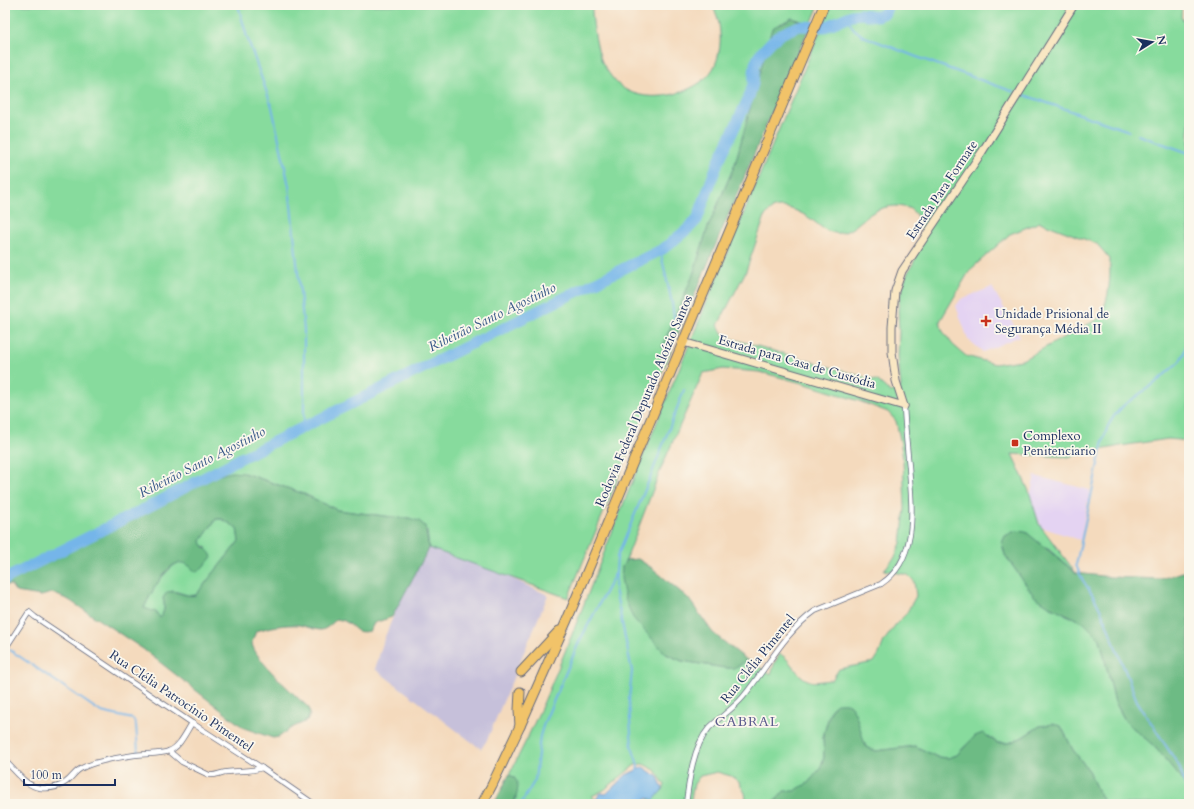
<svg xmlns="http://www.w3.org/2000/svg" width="1194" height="809" font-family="Cardo,serif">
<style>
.built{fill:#e4d3f2}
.industrial{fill:#c6c0da}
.green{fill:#87db9d;stroke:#51857e;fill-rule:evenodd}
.forest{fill:#6dbb84;stroke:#447571;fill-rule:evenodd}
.water{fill:#75b5e9;stroke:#4872a4}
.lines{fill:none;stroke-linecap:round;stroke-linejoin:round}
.stream{stroke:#75b5e9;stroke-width:2}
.river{stroke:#75b5e9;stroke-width:11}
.street-casing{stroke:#676b7f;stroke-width:6}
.secondary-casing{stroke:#676b7f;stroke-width:9}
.highway-casing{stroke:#676b7f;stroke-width:11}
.street{stroke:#fff;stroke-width:4.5}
.secondary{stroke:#f9e7c3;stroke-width:7}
.highway{stroke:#f1c369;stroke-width:9}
.poi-dot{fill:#c8321e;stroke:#fbf7ec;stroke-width:1.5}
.labels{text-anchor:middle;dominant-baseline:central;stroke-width:3.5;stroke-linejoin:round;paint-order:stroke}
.street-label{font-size:13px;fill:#1b2f5e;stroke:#fbf7ec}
.poi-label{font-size:13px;fill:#1b2f5e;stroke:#fbf7ec;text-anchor:start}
.water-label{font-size:14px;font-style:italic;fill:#365788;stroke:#fbf7ec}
.neighbourhood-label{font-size:14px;letter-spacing:1px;fill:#5c5c8e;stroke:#fbf7ec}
</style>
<rect width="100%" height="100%" fill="#fbf7ec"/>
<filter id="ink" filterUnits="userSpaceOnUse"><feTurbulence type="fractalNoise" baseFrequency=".025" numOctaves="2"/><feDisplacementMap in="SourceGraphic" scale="8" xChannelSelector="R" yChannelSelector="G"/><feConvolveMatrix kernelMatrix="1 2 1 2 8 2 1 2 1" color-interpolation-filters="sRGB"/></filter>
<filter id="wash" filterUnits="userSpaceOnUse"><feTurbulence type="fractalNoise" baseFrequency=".012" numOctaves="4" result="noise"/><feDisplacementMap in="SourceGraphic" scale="16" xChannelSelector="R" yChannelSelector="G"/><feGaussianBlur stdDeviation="0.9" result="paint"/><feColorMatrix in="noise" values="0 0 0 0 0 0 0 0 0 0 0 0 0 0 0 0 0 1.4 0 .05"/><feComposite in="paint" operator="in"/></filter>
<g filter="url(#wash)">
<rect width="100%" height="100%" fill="#f4dabd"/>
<!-- built -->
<g class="built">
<path d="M 992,287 L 1020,336 L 983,352 L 968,339 L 956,306 L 961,299 Z"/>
<path d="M 1035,476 L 1090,490 L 1080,540 L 1041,527 L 1030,496 Z"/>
</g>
<!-- industrial -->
<path class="industrial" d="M 425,539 L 548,595 L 487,740 L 481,749 L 375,669 L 384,639 Z"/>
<!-- green -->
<g class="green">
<path d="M 5,5 L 592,5 C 591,17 597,51 602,62 C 607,71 614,82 623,88 C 648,105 697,95 713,69 C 719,59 721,43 720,33 C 719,23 718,12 710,5 L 819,5 L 811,24 L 792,18 L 772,29 L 735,164 L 707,230 L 693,275 L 662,347 L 670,353 L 568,598 L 429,548 L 427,531 L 409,518 L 400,518 L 337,510 L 304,494 L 253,476 L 217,475 L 204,479 L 5,581 Z"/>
<path d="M 831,5 L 1182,5 L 1181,17 L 1189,31 L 1189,441 L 1168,439 L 1120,446 L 1068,457 L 1012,454 L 1029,491 L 1039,524 L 1076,573 L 1047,548 L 1002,543 L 1005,555 L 1025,583 L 1066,615 L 1084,622 L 1100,639 L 1115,702 L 1126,722 L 1153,745 L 1181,778 L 1189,793 L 1189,804 L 1106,804 L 1099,794 L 1093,781 L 1090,772 L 1073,750 L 1061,726 L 1040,726 L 1021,738 L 1009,743 L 997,743 L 989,736 L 965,746 L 957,755 L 948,758 L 937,757 L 915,746 L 876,751 L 866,747 C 860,733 857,719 850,705 L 831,709 L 823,737 L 824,757 L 820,769 L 808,783 L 794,792 L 774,800 L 773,804 L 747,804 L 745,793 L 739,782 L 731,776 L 717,772 L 700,776 L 694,784 L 690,804 L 642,804 L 663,790 L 665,785 L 655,770 L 643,764 L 635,765 L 604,790 L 592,796 L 600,804 L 513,804 L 516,799 L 514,777 L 509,775 C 557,683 591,582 631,485 C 697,325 764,165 831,5 ZM 898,206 L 909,208 L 916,214 L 922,233 L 915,260 L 907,274 L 900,296 L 898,310 L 899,332 L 898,357 L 901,387 L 895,390 L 890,392 L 878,381 L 733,339 L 722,333 L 718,325 L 746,271 L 765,216 C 768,213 770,209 774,208 C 786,204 802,213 811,219 C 819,225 824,231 835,233 C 850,235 860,220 872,213 C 880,208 888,206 898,206 ZM 1040,222 L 1097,244 L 1110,259 C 1110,280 1110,301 1098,319 L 1022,360 L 995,364 L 966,356 L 953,345 L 942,330 L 940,321 L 970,270 L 1010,234 ZM 723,369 L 760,372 L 806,384 L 859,401 L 888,412 L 896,421 L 900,439 L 903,459 L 905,508 L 901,543 L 895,557 L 884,570 L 908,575 L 914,581 L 916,596 L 906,614 L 896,624 L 884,641 L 879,654 L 874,662 L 839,669 L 832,680 C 825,680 817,683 810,681 C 796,677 792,660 780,654 L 775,662 L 771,674 L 747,660 L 736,668 L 725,668 L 682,661 L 666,654 L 622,567 L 626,560 L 662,466 L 703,373 Z"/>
<path d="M 216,519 L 222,519 L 237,528 L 239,541 L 196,595 C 188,597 181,592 172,591 L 163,598 C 165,606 165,611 160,618 L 144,608 C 152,591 162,572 179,562 L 186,563 L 207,548 L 202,545 L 201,541 Z"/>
</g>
<!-- forest -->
<g class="forest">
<path d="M 792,18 L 811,24 L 771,114 L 670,353 L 662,347 L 693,275 L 707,230 L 735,164 L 772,28 Z"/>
<path d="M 231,472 L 244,473 L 253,476 L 304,494 L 337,510 L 400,518 L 409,518 L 419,521 L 425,526 L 429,548 L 392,617 L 374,623 L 370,631 C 354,634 357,628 346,622 C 344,620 340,620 337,619 C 332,623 327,629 321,630 C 314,630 306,626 299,625 C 284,624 270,627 256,631 C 255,635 252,640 252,643 C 253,658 297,697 309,708 L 310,714 L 307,721 L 291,728 L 279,737 L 273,738 L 244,728 L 143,649 L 69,600 L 52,593 L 41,596 L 16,592 L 11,585 L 5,585 L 5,581 L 204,479 ZM 216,519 L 222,519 L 237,528 L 239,541 L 196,595 C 186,598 178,590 167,592 L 163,598 C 165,606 165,611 160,618 L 156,612 L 144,608 C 149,597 166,563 180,563 C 187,562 191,568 196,572 L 200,570 L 212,557 C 210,550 202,548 201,541 Z"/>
<path d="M 1015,531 L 1026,532 L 1076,573 L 1111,577 L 1161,579 L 1189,570 L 1189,793 L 1181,778 L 1153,745 L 1126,722 L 1115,702 L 1100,639 L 1083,622 L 1049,606 L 1034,596 L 1005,555 L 1002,543 L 1005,536 Z"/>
<path d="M 638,559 L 652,568 L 688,598 L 713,633 L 747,660 L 736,668 L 725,668 L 682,661 L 666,654 L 633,618 L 625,599 L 621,578 L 622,567 L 626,560 Z"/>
<path d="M 838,703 C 842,703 847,702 850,705 C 857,711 862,738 866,747 L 876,751 L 915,746 L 937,757 L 948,758 L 957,755 L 975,736 L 983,733 L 997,743 L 1009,743 L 1021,738 L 1040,726 L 1052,724 L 1061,726 L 1073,750 L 1090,772 L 1093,781 L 1099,794 L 1106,804 L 773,804 L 784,791 L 794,791 L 808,783 L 820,769 L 824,757 L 823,737 L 831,709 Z"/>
<path d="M 509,775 C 522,779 518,794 513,804 L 494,804 Z"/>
</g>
<!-- water -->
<path class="water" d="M 643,767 L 658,777 L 663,789 L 654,800 L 648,798 L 640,804 L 600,804 L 596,799 L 601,793 L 606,794 L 626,775 Z"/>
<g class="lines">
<!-- stream -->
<g class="stream">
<path d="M 238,5 L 247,37 L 272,107 L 289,186 L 304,330 L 304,427"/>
<path d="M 846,18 L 854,29 L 863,36 L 914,56 L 1014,92"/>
<path d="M 1024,95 L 1129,131"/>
<path d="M 1138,135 L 1189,153"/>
<path d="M 660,250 L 672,303 L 675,325"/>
<path d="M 1189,333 L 1184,353 L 1180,361 L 1155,383 L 1124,405 L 1114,416 L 1108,426 L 1103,441 L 1076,565 L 1082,579 L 1094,597 L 1103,615 L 1137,701 L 1179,766 L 1189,797"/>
<path d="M 10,650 L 101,712 L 133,719 L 136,725 L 138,752"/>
<path d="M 637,771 L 638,765 L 632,747 L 630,720 L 629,699 L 632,671 L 615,589 L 617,557 L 650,478 L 684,390"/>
<path d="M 521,804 L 535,780 L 540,736 L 544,723 L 579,642 L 615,574"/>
</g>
<!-- river -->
<path class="river" d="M 5,579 L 158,502 L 239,459 L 663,249 L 689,228 L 697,220 L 717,165 L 749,97 L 753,84 L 755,64 L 760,54 L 773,40 L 783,33 L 799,26 L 825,27 L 852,15 L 860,14 L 878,16 L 885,13 L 888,5"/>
</g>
</g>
<g filter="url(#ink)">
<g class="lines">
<!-- street casing -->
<g class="street-casing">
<g id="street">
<path d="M 5,649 L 29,612 L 35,617 L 192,723 L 262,768 L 314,804"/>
<path d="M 169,751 L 182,762 L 209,775 C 216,776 221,772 227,772 C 239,770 250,772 262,768"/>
<path d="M 5,761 C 16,771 25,786 40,788 C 49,789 59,787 66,782 C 72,778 75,771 82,768 C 95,761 121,757 135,755 C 146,753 159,755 169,751 C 180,747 186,732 192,723"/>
<path d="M 686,804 C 689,780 693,747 709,728 C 720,717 733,709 743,697 C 767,668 784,633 815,611 L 881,584 C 919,559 912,507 909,467 C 907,447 905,426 904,406"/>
</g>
</g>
<!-- secondary casing -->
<g class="secondary-casing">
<g id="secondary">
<path d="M 683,342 L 904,406"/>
<path d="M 904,406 L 896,381 L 892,352 L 892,327 L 895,291 L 902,271 L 982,152 L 1074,5"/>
</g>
</g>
<!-- highway casing -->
<g class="highway-casing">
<g id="highway">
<path d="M 521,672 L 559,631"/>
<path d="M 520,692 L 519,710 L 520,726"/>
<path d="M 482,804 L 492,785 L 520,726 L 567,620 L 824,5"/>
</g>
</g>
<!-- street -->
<use href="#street" class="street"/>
<!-- secondary -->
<use href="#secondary" class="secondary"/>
<!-- highway -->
<use href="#highway" class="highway"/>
</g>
</g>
<!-- markers -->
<g class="poi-dot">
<path d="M984 315h4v4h4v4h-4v4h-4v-4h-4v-4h4z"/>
<rect x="1011" y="439" width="8" height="8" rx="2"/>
</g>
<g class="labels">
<!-- street labels -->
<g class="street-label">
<text transform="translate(942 190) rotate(-56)">Estrada Para Formate</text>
<text transform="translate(797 362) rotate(16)">Estrada para Casa de Custódia</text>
<text transform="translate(644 401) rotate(-67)">Rodovia Federal Deputado Aloízio Santos</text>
<text transform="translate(758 659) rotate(-51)">Rua Clélia Pimentel</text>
<text transform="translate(181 701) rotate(34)">Rua Clélia Patrocínio Pimentel</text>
</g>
<!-- poi labels -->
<g class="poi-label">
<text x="995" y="314">Unidade Prisional de<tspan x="995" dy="15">Segurança Média II</tspan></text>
<text x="1023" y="436">Complexo<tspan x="1023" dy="15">Penitenciario</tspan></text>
</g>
<!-- water labels -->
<g class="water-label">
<text transform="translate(492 317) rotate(-26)">Ribeirão Santo Agostinho</text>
<text transform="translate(202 462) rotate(-27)">Ribeirão Santo Agostinho</text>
</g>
<!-- neighbourhood labels -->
<g class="neighbourhood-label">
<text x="747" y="721">CABRAL</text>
</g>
</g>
<!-- margin -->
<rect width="1194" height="809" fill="none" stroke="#fbf7ec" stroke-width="20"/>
<!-- north arrow -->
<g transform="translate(1152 42) rotate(79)" stroke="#fbf7ec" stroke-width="3" paint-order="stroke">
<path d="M0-3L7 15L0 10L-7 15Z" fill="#1b2f5e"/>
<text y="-6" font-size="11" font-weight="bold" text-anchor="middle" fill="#1b2f5e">N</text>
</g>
<!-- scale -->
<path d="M24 779v6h91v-6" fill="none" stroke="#1b2f5e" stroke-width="2"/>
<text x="30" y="779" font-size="12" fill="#1b2f5e" stroke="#fbf7ec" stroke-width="3" paint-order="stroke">100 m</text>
</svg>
